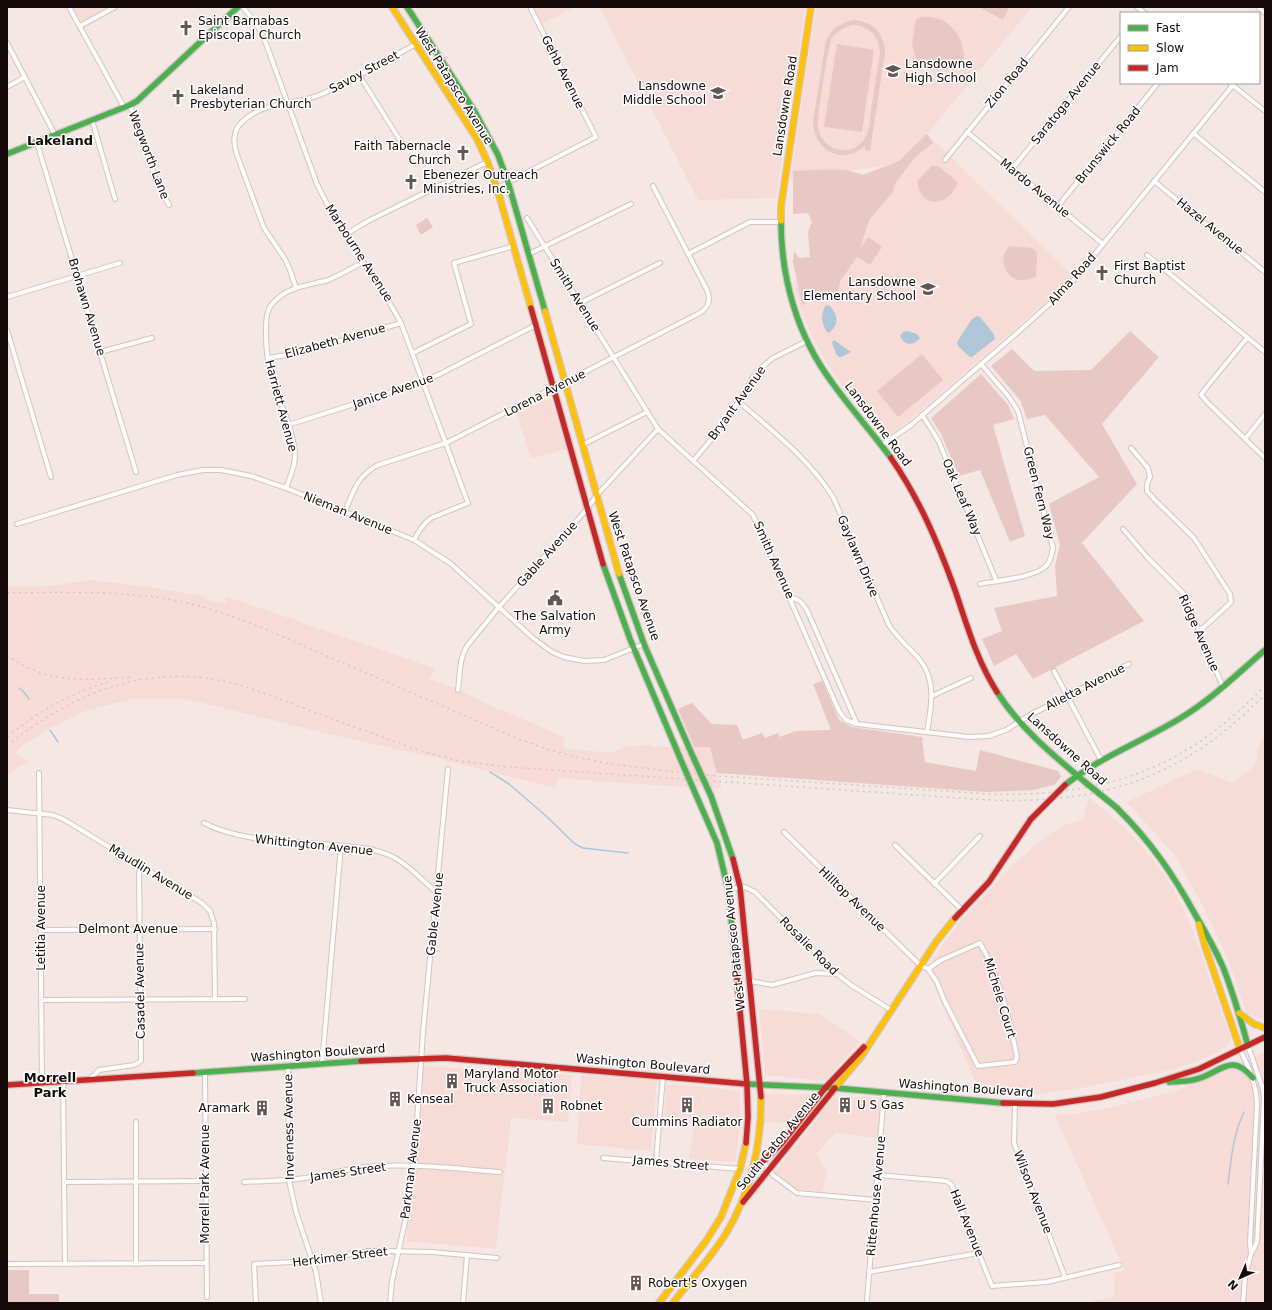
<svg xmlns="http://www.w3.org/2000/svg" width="1272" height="1310" font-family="'DejaVu Sans',sans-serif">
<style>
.built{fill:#f7dbd7}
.green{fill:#e8c8c4;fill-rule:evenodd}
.water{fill:#afc5d8}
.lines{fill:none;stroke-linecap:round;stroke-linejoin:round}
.stream{stroke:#afc5d8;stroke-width:1.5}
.street-casing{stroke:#d1c4c2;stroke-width:6}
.fast-casing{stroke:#d1c4c2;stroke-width:8}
.slow-casing{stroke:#d1c4c2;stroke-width:8}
.jam-casing{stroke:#d1c4c2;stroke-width:8}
.street{stroke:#fefbfb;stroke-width:4}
.fast{stroke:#4caf50;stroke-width:5.5}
.slow{stroke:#ffc107;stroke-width:5.5}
.jam{stroke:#c62828;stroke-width:5.5}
.rail{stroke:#cdc9c9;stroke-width:1.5;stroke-dasharray:2 4;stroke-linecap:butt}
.fast-bridge-casing{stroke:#d1c4c2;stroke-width:8;stroke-linecap:butt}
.jam-bridge-casing{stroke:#d1c4c2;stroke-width:8;stroke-linecap:butt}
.fast-bridge{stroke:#4caf50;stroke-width:5.5}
.jam-bridge{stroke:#c62828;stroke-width:5.5}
.labels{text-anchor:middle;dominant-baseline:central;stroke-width:3;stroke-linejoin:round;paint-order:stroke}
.poi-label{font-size:12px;fill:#130908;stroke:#fff;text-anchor:start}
.street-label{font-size:12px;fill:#130908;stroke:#fff}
.neighbourhood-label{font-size:13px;font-weight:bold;fill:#130908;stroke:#fff}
</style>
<rect width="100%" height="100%" fill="#f5e7e4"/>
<!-- built -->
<g class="built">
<path d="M 73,7 L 108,7 L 83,21 L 80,20 Z"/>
<path d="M 533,7 L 575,7 L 542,24 Z"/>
<path d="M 600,7 L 806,7 L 776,198 L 698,200 Z"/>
<path d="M 816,7 L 1032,7 L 927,134 L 1073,276 L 1055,294 L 909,421 L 895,432 L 886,436 L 881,434 L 845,390 L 827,363 L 813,338 L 806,323 L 799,304 L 793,283 L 901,163 L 790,180 Z"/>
<path d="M 549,399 L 551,399 L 566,449 L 532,458 L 528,450 L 517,413 L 519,413 Z"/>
<path d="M 90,580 L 156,588 L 207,597 L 205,599 L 226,604 L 225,596 L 436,669 L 429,679 L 455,688 L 499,710 L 500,709 L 564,737 L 563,748 L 611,753 L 627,746 L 652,745 L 654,747 L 710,747 L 722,789 L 605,782 L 558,778 L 556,788 L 428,756 L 333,735 L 187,699 L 132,699 L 88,710 L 54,726 L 23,745 L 14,753 L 28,761 L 7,774 L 7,587 L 51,586 Z"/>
<path d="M 1265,736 L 1265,1020 L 1247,1014 L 1227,957 L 1203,906 L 1176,857 L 1127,802 L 1197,769 L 1233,783 L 1254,766 L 1257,762 L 1257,751 L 1260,742 Z"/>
<path d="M 1089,797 L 1127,830 L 1153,859 L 1167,879 L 1180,902 L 1192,928 L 1231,1039 L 1225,1047 L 1210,1056 L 1175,1069 L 1087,1087 L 1047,1093 L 1015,1096 L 980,1093 L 927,969 L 946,940 L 958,924 L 992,888 L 1002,875 L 1035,845 L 1060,827 L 1083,819 Z"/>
<path d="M 759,1009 L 820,1014 L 860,1041 L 825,1081 L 765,1075 Z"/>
<path d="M 1265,1051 L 1265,1303 L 1091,1303 L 1092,1301 L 1114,1297 L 1114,1273 L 1125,1271 L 1055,1115 L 1074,1114 L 1108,1108 L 1178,1090 L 1224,1072 Z"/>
<path d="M 423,1066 L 572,1075 L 568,1122 L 511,1118 L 496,1249 L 406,1241 Z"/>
<path d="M 581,1075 L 657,1080 L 651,1151 L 577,1144 Z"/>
<path d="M 666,1084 L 704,1087 L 702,1116 L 741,1121 L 735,1162 L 689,1159 L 694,1123 L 664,1116 Z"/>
<path d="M 705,1087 L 740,1091 L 740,1118 L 702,1115 Z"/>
<path d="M 765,1094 L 810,1095 L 790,1124 L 765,1122 Z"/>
<path d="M 835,1096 L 881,1098 L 879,1138 L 835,1133 L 816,1154 L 827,1172 L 822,1192 L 796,1189 L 774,1173 Z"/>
</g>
<!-- green -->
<g class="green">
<path d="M 979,7 L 1009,7 L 1003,20 Z"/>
<path d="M 921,17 C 949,14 966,37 964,64 L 922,67 L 918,65 L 912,45 L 916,19 Z"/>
<path d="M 852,20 C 873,21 884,32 885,53 L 870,151 L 865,150 L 865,146 C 842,166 814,151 813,121 L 826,41 C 831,29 839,24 852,20 ZM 852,25 C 870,26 879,36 880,53 C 877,72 874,91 871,110 C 870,118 870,127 867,134 C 861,147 848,154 834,148 C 826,145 820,137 818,128 C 817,119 828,45 832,38 C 837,31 844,28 852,25 Z"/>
<path d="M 837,44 L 874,50 L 862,132 L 824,127 Z"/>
<path d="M 927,134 L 933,143 L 915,157 L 894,185 L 893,192 L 869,220 L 860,249 L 868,237 L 882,247 L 870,265 L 857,257 L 840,281 L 838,292 C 823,297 819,297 804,292 L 806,303 L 802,305 L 793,262 L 794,251 L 799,258 L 810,257 L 808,232 L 812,222 L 808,213 L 793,214 L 793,171 C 816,171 841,166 863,175 L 899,161 Z"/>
<path d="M 932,166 L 938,166 L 958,182 C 948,209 920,208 917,181 Z"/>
<path d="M 427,218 L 433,227 L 421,235 L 416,225 Z"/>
<path d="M 1009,246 L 1032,248 L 1037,252 L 1036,277 C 1031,278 1026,281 1020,280 C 1008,279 1001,265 1004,254 C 1005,251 1008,249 1009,246 Z"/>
<path d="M 1130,331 L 1159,357 L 1102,424 L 1137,484 L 1082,543 L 1144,621 L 1033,679 L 1016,654 L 994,666 L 982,639 L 1002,631 L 994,608 L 1057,596 L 1055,566 L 1060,545 L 1049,504 L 1099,477 L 1045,415 L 1027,419 L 1020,400 L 991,366 L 1012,349 L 1034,371 L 1091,370 Z"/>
<path d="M 922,354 L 943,380 L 898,417 L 877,391 Z"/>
<path d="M 981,374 L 1008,405 L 1014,419 L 993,425 L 1025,536 L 1010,542 L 980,470 L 959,476 L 941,434 L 931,418 Z"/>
<path d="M 822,681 L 839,720 L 852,727 L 922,737 L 925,762 L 976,771 L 980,750 L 1058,771 L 1061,777 L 1054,785 L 1033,790 L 986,792 L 717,773 L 710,747 L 694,747 L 678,709 L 692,703 L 712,724 L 737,725 L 743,740 L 762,733 L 765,738 L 778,733 L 780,737 L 795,731 L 831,730 L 813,684 Z"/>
<path d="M 7,1270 L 29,1270 L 29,1294 L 59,1294 L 59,1303 L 7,1303 Z"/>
</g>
<!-- water -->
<g class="water">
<path d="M 826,305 L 830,306 C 838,316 840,325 828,333 C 821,324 820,314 826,305 Z"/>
<path d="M 977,316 L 980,317 L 993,333 L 995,339 L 972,357 L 970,357 L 958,346 L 957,342 L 972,319 Z"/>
<path d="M 907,331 L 917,334 L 920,338 C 914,346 904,346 900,336 L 903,332 Z"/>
<path d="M 834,340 L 851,352 L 841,357 L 839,357 L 836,354 L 832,343 Z"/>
</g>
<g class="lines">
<!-- stream -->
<g class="stream">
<path d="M 19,688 L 23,691 L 29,699"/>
<path d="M 50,730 L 58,742"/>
<path d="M 490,772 L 509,784 L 545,815 L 575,844 L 583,848 L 628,853"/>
<path d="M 1228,1184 C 1231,1159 1233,1135 1244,1112"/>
</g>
<!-- street casing -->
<g class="street-casing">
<g id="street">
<path d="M 69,7 L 124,107"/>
<path d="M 243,7 L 255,22 L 264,38 L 317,184 C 340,233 375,275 401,323 L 468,503 L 431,518 C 423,524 419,531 414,540"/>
<path d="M 1137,7 L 1145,13"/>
<path d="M 1258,7 L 1265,13"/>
<path d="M 80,26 L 115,7"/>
<path d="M 7,43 L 55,135"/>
<path d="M 359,75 L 403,145"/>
<path d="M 1230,83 L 1265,111"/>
<path d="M 7,87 L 25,77"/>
<path d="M 130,105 L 158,186 L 169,205"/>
<path d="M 92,120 L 115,199"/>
<path d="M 967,132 L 1103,244"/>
<path d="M 1193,133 L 1265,192"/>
<path d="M 37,143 L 136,472"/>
<path d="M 945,160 L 1069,7"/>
<path d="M 1012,169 L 1121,36"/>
<path d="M 1154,181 L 1265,272"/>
<path d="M 497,188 L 596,137 L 530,7"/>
<path d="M 1058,206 L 1158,83"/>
<path d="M 527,218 L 658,429 L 753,515 L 839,711 L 846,720 L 857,724 L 969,737 L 989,736 L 1006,730 L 1030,715 L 1129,664"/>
<path d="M 345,235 L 368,221 L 483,164 L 488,163"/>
<path d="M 529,254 L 631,204"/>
<path d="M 688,254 L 750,222 L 780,222"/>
<path d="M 1147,255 L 1265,352"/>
<path d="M 296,288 L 290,270 L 285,259 L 264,228 L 237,155 C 233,143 232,131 242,122 C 264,100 296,106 322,94 C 354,79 385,61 416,44"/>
<path d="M 7,297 L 120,263"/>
<path d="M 580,303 L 660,263"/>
<path d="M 7,330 L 51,477"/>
<path d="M 1247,338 L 1206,388 L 1201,395 L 1208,403 L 1265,458"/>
<path d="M 100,352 L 152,338"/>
<path d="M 413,353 L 471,324 L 454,263 L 514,246"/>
<path d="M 268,358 L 299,353 L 401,323"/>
<path d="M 739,402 C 773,431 809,459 833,497 L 889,625 C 898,639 910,648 920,660 C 937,681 931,708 927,732"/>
<path d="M 922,415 L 932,430 L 939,442 L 996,580"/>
<path d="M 288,425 L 424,382 L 536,325"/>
<path d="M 1245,439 L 1265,414"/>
<path d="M 582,445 L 647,412"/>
<path d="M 882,445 L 911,425 L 1025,326 L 1068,287 L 1233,85"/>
<path d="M 1131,448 L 1148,468 L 1150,477 L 1147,484 L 1147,491 L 1155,500 L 1194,538 L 1230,594 L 1231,602 L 1226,607 L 1203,628 L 1199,629"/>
<path d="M 693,461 L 726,422 L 752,379 L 762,367 L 773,358 L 807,341"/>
<path d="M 286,488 C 290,477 295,467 295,456 C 294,430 280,404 272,380 C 268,365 266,347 266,332 C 266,318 266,308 277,299 C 291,286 311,285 328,280 C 340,275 351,269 363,262"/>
<path d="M 345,512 C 353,492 357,476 378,465 L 446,443 L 692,317 C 705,311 713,305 707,290 L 653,186"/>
<path d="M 17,524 L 177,475 L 203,470 L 221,470 L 251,476 L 286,488 L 414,540 L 450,563 L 533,638 L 552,652 L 564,657 L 584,661 L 604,660 L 644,644"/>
<path d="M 1123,529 L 1147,557 L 1183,593 L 1223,687"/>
<path d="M 980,584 C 996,581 1036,577 1046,566 C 1051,561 1052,554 1053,548 L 1018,411 L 1009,397 L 981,364"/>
<path d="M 790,598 C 799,598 802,603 807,610 L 857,724"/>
<path d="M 1054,671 L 1101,760"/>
<path d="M 458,690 C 460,675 459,659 467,646 L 499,607 L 588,508 L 596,496 L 658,429"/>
<path d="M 932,696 L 971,678"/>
<path d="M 39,773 L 42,1082"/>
<path d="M 7,810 L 53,815 L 63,819 L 202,903 L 210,911 L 214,923 L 215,999"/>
<path d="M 204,823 C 244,843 291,841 335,845 C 353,847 373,848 389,855 C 407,863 422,880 437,893"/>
<path d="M 784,832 L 920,965 L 928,969 L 941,960 L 980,943 C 1000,978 1009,1018 1017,1057 L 1015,1062 L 978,1066 L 944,1000 L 937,982 L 928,969"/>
<path d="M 895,845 L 962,910"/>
<path d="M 934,884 L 980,836"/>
<path d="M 728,889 L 745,887 L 755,892 L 837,974 L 851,985 L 891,1010"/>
<path d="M 41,930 L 215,929"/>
<path d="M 750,981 L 772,985 L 816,973 L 836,974"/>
<path d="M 41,1000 L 245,999"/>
<path d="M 1240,1049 L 1250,1071"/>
<path d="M 322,1064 L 341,846"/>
<path d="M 288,1066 L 289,1180 L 296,1212 L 316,1272 L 321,1303"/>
<path d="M 205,1072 L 207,1297"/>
<path d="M 90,1079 L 99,1070 L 134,1065 L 141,1061 L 139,865"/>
<path d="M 63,1081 L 65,1264"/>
<path d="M 1015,1104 L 1014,1143 L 1065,1277"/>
<path d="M 136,1122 L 136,1264"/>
<path d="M 603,1158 L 740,1169"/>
<path d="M 656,1161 L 663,1076"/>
<path d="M 764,1163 L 773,1175 L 797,1193 L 876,1200"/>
<path d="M 878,1175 L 946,1181 L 951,1184 L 992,1286 L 1047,1282 L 1119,1265"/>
<path d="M 64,1182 L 205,1181"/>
<path d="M 244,1182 C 265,1181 285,1181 305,1178 C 330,1174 353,1167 378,1166 C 418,1164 460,1169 500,1172"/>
<path d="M 1251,1254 L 1250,1242 L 1257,1105 L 1256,1092 L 1252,1078"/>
<path d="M 7,1264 L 205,1263"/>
<path d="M 869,1272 L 979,1253"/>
<path d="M 867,1300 L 884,1093"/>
<path d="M 256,1303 L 254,1264 L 312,1261 L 369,1251 L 384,1251 L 432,1252 L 497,1258"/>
<path d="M 390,1303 L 392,1281 L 408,1208 L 414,1166 L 423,1032 L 448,769"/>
<path d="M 463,1303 L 467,1255"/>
<path d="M 1243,1303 L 1245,1277 L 1251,1254 L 1257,1242 L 1264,1099 L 1263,1089 L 1248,1046"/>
</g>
</g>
<!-- fast casing -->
<g class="fast-casing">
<g id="fast">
<path d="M 407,7 L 475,112 L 498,155 L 508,182 L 545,311"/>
<path d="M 7,154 L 130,105 L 137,101 L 238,7"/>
<path d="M 781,221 C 781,278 797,335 831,381 C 850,408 872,432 891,458"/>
<path d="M 603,564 L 630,639 L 680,758"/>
<path d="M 619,574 L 644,644 L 694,759"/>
<path d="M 997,692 C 1020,728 1053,755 1085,782"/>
<path d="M 1065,785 C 1100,757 1141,742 1179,719 C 1211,700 1237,674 1265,650"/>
<path d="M 696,795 L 717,843 L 728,889 L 732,927"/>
<path d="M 711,796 L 733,859"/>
<path d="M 1117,808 C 1151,842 1173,874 1196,916 C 1206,933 1215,949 1223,967 C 1233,993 1241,1020 1248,1046"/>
<path d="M 193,1073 L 361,1061"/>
<path d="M 1169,1082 C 1178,1081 1188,1082 1197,1079 C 1222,1072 1231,1052 1253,1078"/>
<path d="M 747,1084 L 835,1088 L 1003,1103"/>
</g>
</g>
<!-- slow casing -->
<g class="slow-casing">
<g id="slow">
<path d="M 392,7 L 477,139 L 488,163 L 497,188 L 531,308"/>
<path d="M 781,221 L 781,206 L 811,7"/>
<path d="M 545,311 L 619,574"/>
<path d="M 1199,924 L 1204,943 L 1240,1049"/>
<path d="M 1239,1013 L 1254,1024 L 1265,1028"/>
<path d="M 835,1088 L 861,1057 L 936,942 L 955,918"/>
<path d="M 659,1303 L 706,1241 L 721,1217 L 740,1169 L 746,1143"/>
<path d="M 673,1303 C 690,1280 710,1259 725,1235 C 750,1195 762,1144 761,1097"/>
</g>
</g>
<!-- jam casing -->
<g class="jam-casing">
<g id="jam">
<path d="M 531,308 L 603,564"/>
<path d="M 891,458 C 920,500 938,543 955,590 C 967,625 977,661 997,692"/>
<path d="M 733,859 L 740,887 L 761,1097"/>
<path d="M 955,918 L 989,882 L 1031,819"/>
<path d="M 732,927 L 747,1084 L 748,1117 L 746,1143"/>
<path d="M 361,1061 L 446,1058 L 747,1084"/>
<path d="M 7,1085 L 193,1073"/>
<path d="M 825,1088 L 864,1047"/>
<path d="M 1003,1103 L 1053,1104 L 1101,1097 L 1155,1083 L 1199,1069 L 1265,1037"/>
<path d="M 752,1172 L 782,1143 L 825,1088"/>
<path d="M 743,1202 L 835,1088"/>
</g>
</g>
<!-- street -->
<use href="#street" class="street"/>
<!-- fast -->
<use href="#fast" class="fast"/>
<!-- slow -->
<use href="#slow" class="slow"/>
<!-- jam -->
<use href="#jam" class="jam"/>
<!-- rail -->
<g class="rail">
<path d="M 7,593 C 59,592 110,591 162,598 C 195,603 227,614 258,626 L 516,738 L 550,750 L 577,757 L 610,764 L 659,770 L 719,776 L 990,794 C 1075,796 1149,782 1217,729 C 1234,716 1250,701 1265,686"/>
<path d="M 7,655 C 48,685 84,680 132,677"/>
<path d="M 7,737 C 38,712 69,694 108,682"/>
<path d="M 7,746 C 62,701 123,672 196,677 C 233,680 267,694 301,707 C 340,722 379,736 418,750 L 460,761 L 508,767 L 989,800 C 1063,803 1130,793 1194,753 C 1220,737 1243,716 1265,695"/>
</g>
<!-- fast-bridge casing -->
<g class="fast-bridge-casing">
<g id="fast-bridge">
<path d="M 680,758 L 696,795"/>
<path d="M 694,759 L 711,796"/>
<path d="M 1085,782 L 1117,808"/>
</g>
</g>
<!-- jam-bridge casing -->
<g class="jam-bridge-casing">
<path id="jam-bridge" d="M 1031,819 L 1065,785"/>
</g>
<!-- fast-bridge -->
<use href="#fast-bridge" class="fast-bridge"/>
<!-- jam-bridge -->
<use href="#jam-bridge" class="jam-bridge"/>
</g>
<!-- icons -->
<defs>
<g id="church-bare" transform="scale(1.2)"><path d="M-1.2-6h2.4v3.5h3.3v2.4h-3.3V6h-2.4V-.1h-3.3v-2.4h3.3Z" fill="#625755" stroke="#fff" stroke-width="2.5" paint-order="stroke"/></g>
<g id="school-bare" transform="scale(1.2)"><path d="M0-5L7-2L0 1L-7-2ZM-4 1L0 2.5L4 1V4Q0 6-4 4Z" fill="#625755" stroke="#fff" stroke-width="2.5" paint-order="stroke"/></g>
<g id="civic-bare" transform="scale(1.2)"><path d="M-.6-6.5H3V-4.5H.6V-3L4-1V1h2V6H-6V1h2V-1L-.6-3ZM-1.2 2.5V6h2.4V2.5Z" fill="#625755" stroke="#fff" stroke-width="2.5" paint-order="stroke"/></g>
<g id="building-bare" transform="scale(1.2)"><path d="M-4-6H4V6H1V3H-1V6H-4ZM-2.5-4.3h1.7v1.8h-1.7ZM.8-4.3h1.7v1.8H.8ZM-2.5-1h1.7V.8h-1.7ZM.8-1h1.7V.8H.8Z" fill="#625755" stroke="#fff" stroke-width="2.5" paint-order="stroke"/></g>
</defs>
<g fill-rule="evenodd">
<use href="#church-bare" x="186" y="28"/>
<use href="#school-bare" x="893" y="71"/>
<use href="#school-bare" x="718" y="93"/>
<use href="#church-bare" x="178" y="97"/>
<use href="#church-bare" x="463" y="153"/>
<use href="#church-bare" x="411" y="182"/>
<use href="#church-bare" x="1102" y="273"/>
<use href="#school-bare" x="928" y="289"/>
<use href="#civic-bare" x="555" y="598"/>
<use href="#building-bare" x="452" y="1081"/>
<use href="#building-bare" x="395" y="1099"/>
<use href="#building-bare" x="687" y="1105"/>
<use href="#building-bare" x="845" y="1105"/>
<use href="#building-bare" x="548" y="1106"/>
<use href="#building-bare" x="262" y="1108"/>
<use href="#building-bare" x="636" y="1283"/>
</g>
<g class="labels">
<!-- poi labels -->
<g class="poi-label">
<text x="198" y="21">Saint Barnabas<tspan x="198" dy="14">Episcopal Church</tspan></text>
<text x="905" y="64">Lansdowne<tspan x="905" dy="14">High School</tspan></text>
<text x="706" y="86" text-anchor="end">Lansdowne<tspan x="706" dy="14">Middle School</tspan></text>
<text x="190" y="90">Lakeland<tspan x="190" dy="14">Presbyterian Church</tspan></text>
<text x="451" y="146" text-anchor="end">Faith Tabernacle<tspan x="451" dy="14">Church</tspan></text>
<text x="423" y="175">Ebenezer Outreach<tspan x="423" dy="14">Ministries, Inc.</tspan></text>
<text x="1114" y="266">First Baptist<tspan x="1114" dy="14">Church</tspan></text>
<text x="916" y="282" text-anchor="end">Lansdowne<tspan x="916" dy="14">Elementary School</tspan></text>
<text x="555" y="616" text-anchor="middle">The Salvation<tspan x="555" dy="14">Army</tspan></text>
<text x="464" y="1074">Maryland Motor<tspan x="464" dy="14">Truck Association</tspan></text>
<text x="407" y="1099">Kenseal</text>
<text x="857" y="1105">U S Gas</text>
<text x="560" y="1106">Robnet</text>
<text x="250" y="1108" text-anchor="end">Aramark</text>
<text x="687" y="1122" text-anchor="middle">Cummins Radiator</text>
<text x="648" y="1283">Robert's Oxygen</text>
</g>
<!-- street labels -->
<g class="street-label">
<text transform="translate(364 72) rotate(-28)">Savoy Street</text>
<text transform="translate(563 72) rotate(63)">Gehb Avenue</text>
<text transform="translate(1007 83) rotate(-51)">Zion Road</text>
<text transform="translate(454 86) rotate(58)">West Patapsco Avenue</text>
<text transform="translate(1066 103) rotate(-51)">Saratoga Avenue</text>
<text transform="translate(785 106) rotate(-81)">Lansdowne Road</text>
<text transform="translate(1108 145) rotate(-51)">Brunswick Road</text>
<text transform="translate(149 155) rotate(69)">Wegworth Lane</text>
<text transform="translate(1035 188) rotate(39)">Mardo Avenue</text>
<text transform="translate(1210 226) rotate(39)">Hazel Avenue</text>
<text transform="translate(359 253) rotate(57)">Marbourne Avenue</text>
<text transform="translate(1072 279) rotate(-48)">Alma Road</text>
<text transform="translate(575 295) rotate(58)">Smith Avenue</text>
<text transform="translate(87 307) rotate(73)">Brohawn Avenue</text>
<text transform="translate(335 341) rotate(-15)">Elizabeth Avenue</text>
<text transform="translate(393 391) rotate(-19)">Janice Avenue</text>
<text transform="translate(545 393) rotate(-27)">Lorena Avenue</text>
<text transform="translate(737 403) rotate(-54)">Bryant Avenue</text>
<text transform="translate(281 406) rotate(75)">Harriett Avenue</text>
<text transform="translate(878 424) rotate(53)">Lansdowne Road</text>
<text transform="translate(1039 493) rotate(76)">Green Fern Way</text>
<text transform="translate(962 497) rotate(67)">Oak Leaf Way</text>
<text transform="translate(348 513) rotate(22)">Nieman Avenue</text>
<text transform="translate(547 554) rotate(-48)">Gable Avenue</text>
<text transform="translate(858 556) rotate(67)">Gaylawn Drive</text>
<text transform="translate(774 560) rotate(66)">Smith Avenue</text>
<text transform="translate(634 576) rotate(71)">West Patapsco Avenue</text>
<text transform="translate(1199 633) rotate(66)">Ridge Avenue</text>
<text transform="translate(1085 687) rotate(-27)">Alletta Avenue</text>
<text transform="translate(1067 749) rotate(42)">Lansdowne Road</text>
<text transform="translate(314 845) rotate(6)">Whittington Avenue</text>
<text transform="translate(151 872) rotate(31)">Maudlin Avenue</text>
<text transform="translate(852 899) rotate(44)">Hilltop Avenue</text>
<text transform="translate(435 914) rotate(-84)">Gable Avenue</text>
<text transform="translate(41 928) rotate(-90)">Letitia Avenue</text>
<text x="128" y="929">Delmont Avenue</text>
<text transform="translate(734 943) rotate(-96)">West Patapsco Avenue</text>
<text transform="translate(809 946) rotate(45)">Rosalie Road</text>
<text transform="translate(140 991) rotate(-91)">Casadel Avenue</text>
<text transform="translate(1000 998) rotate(73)">Michele Court</text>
<text transform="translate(318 1053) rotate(-4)">Washington Boulevard</text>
<text transform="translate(643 1064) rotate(5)">Washington Boulevard</text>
<text transform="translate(966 1088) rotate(4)">Washington Boulevard</text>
<text transform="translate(289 1127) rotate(-91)">Inverness Avenue</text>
<text transform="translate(778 1141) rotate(-51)">South Caton Avenue</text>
<text transform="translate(671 1163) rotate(5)">James Street</text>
<text transform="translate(411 1169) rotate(-83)">Parkman Avenue</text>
<text transform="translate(348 1172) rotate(-8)">James Street</text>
<text transform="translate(205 1184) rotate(-90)">Morrell Park Avenue</text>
<text transform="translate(1033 1192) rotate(69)">Wilson Avenue</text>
<text transform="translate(876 1196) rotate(-85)">Rittenhouse Avenue</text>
<text transform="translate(967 1223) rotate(68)">Hall Avenue</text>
<text transform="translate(340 1257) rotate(-7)">Herkimer Street</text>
</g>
<!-- neighbourhood labels -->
<g class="neighbourhood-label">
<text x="60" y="140">Lakeland</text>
<text x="50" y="1077">Morrell<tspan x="50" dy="15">Park</tspan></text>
</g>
</g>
<!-- border -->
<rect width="1272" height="1310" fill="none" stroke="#130908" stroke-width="16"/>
<!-- legend -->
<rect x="1120" y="12" width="140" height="72" fill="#ffffff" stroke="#a19d9c"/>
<rect x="1128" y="25" width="20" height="6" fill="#4caf50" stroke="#a19d9c"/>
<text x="1156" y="32" font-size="12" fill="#130908">Fast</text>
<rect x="1128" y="45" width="20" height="6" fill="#ffc107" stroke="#a19d9c"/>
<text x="1156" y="52" font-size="12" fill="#130908">Slow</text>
<rect x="1128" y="65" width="20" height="6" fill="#c62828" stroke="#a19d9c"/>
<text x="1156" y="72" font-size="12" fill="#130908">Jam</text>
<!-- north arrow -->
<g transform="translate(1240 1278) rotate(225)" stroke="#ffffff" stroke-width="3" paint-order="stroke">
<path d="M0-3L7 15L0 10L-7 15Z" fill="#130908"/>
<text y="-6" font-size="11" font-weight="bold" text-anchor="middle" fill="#130908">N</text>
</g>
</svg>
